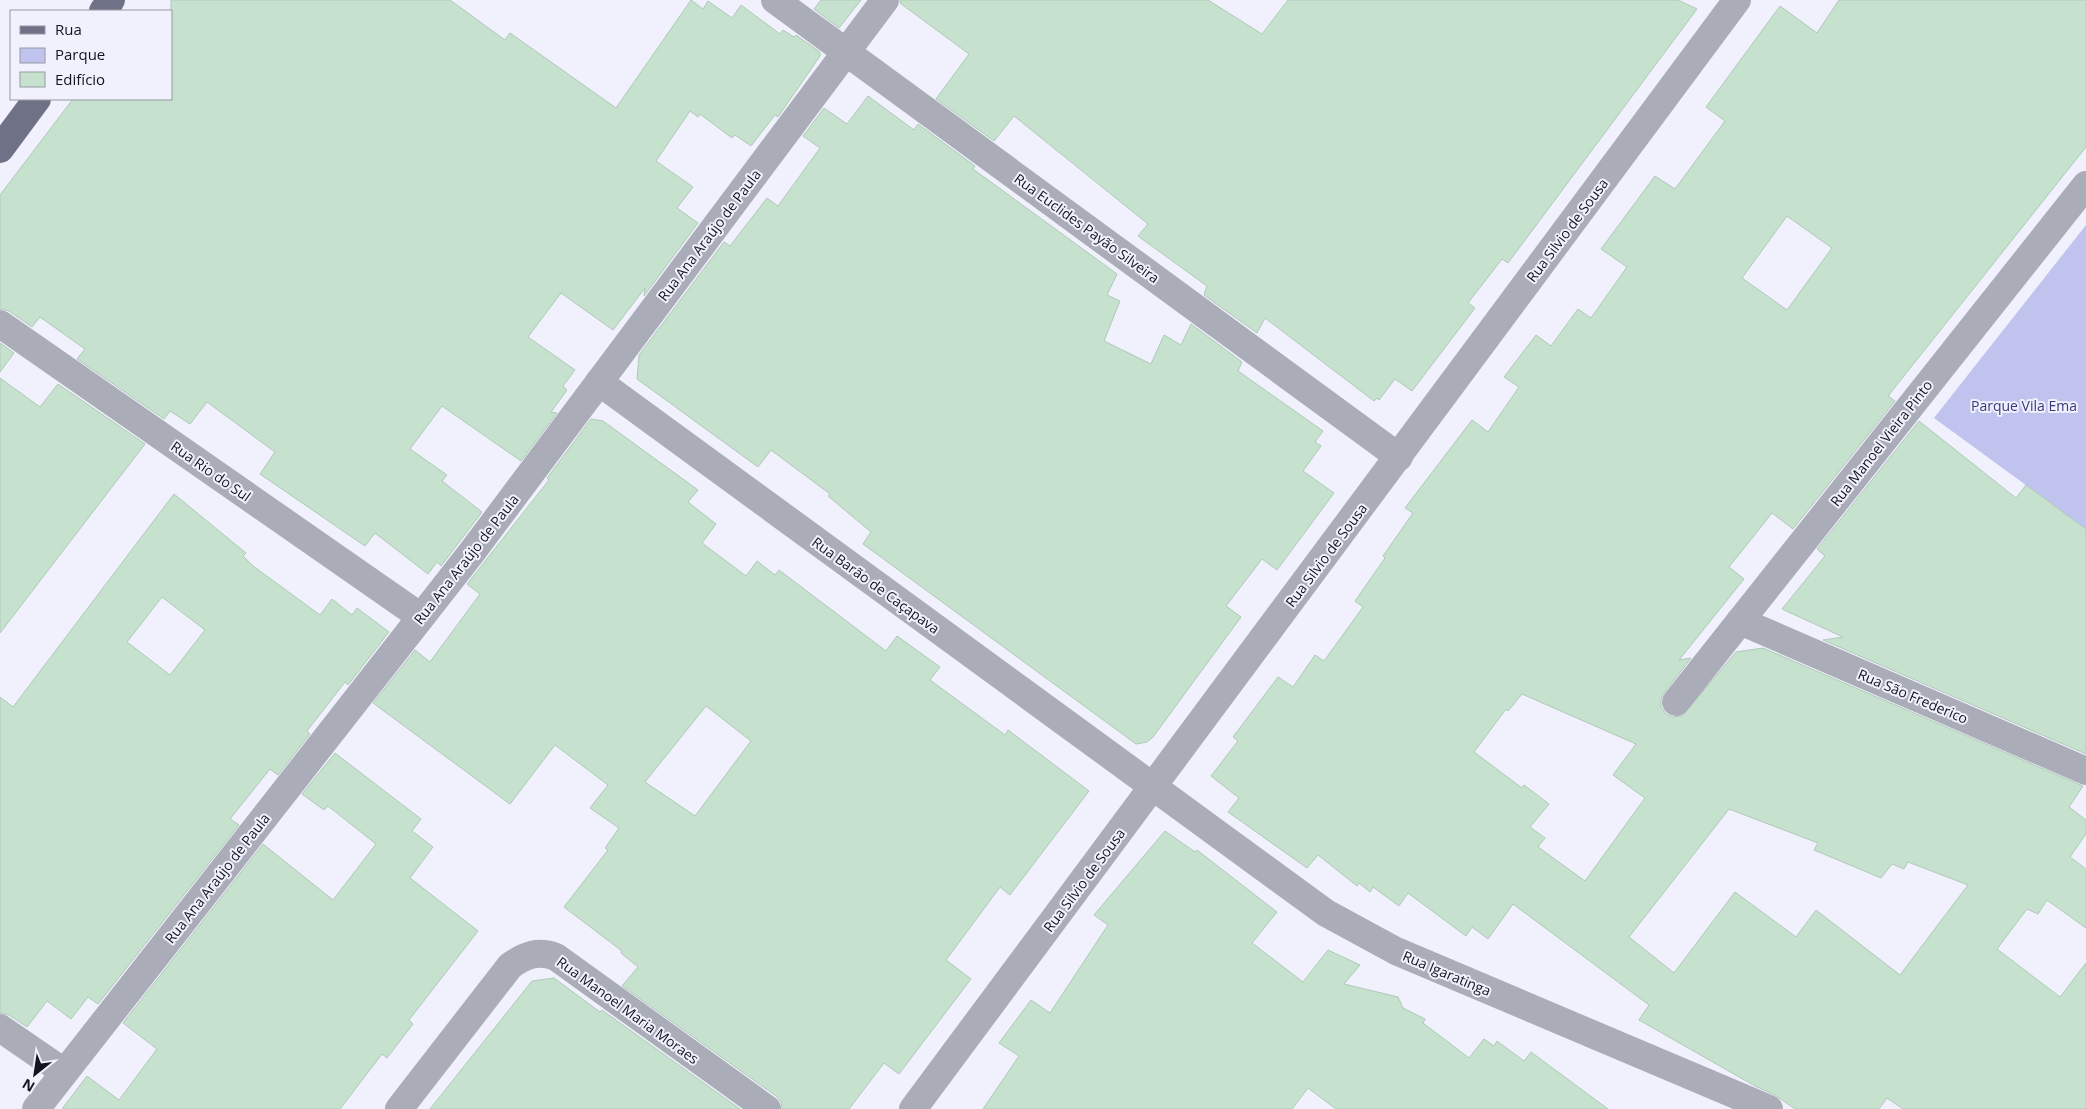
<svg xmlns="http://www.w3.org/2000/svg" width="2086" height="1109" font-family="'Open Sans',sans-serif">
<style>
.green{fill:#bfc3ee}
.building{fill:#c6e2cf;stroke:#afc9b7;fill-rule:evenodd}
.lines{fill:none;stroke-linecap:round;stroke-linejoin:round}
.minor{stroke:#aaacb8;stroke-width:28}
.major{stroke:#6f7186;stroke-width:28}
.labels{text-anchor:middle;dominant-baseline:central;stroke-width:4;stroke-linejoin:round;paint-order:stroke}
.street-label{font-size:14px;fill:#13141e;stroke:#f0f1fd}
.park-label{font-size:14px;fill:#39377e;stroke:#f0f1fd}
</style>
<rect width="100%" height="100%" fill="#f0f1fd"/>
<!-- green -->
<path class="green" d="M 2086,225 L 2086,529 L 1934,418 Z"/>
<!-- building -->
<g class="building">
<path d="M 171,0 L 450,0 L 505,40 L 510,33 L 616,108 L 691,0 L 703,9 L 708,1 L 732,18 L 741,5 L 780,34 L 783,30 L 794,37 L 796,35 L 820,52 L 820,56 L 778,117 L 775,115 L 751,146 L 735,135 L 732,138 L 700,114 L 698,117 L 690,111 L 656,161 L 693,187 L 677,208 L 698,223 L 644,296 L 645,288 L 613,330 L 561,293 L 528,337 L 575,370 L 563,386 L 567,390 L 551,412 L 557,413 L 521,461 L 442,406 L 410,449 L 447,475 L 442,481 L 482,512 L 441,566 L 437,562 L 428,574 L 375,533 L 365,546 L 260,474 L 275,452 L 207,402 L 190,424 L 170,411 L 164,419 L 77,359 L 85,349 L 40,317 L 32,327 L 9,311 L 0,309 L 0,195 L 73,99 L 171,99 Z"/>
<path d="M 821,0 L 861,0 L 839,28 L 814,9 Z"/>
<path d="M 900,0 L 1208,0 L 1262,34 L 1288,0 L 1678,0 L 1697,9 L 1508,263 L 1502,259 L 1468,303 L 1475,308 L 1412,391 L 1395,379 L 1379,400 L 1377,398 L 1374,401 L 1265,318 L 1257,333 L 1204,295 L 1207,286 L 1138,236 L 1148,224 L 1014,116 L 994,141 L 936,99 L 969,54 L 900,3 Z"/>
<path d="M 1839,0 L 2086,0 L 2086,147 L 1888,396 L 1895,401 L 1793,529 L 1772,513 L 1729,567 L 1744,579 L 1679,660 L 1691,658 L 1664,693 L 1661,699 L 1661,707 L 1666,714 L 1673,717 L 1682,716 L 1736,652 L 1763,648 L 2083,786 L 2069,807 L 2086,820 L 2086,834 L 2070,857 L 2086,869 L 2086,928 L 2047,900 L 2038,914 L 2027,909 L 1997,949 L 2060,997 L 2086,963 L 2086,1109 L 1903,1109 L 1887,1098 L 1879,1109 L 1795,1109 L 1775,1095 L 1755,1086 L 1639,1020 L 1649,1005 L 1513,904 L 1488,939 L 1472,927 L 1466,936 L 1408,893 L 1399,906 L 1373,887 L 1370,892 L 1359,883 L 1357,886 L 1318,855 L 1307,868 L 1228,812 L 1239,798 L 1211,776 L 1238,741 L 1233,737 L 1278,677 L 1293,687 L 1315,655 L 1324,661 L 1363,607 L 1355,601 L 1385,558 L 1383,556 L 1413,513 L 1405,508 L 1472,420 L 1488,432 L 1519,387 L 1504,377 L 1536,335 L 1551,346 L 1578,309 L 1591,318 L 1627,267 L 1601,249 L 1655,176 L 1675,189 L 1725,121 L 1706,107 L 1780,6 L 1817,33 ZM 1787,216 L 1832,248 L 1787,310 L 1742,278 ZM 1522,694 L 1636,744 L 1613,775 L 1645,798 L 1585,881 L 1538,847 L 1545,838 L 1530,827 L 1549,804 L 1524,785 L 1522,788 L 1474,752 L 1506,709 L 1508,711 ZM 1729,809 L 1818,843 L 1814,850 L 1881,878 L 1892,864 L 1904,869 L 1908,862 L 1968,885 L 1900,975 L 1816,910 L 1796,937 L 1735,892 L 1674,973 L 1629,937 Z"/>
<path d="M 868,96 L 914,130 L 918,124 L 975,166 L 973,169 L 1117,274 L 1107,295 L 1120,301 L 1104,341 L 1151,364 L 1164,335 L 1181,345 L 1191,324 L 1242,362 L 1238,371 L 1323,431 L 1315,442 L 1321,446 L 1303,471 L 1334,493 L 1277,570 L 1262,559 L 1226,606 L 1241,617 L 1153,737 L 1147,742 L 1136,744 L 863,544 L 871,532 L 828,496 L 830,494 L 771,450 L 758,467 L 637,379 L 639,355 L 724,242 L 730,246 L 767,198 L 778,206 L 820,148 L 803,136 L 824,108 L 847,124 Z"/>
<path d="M 0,343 L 14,353 L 0,372 Z"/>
<path d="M 0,378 L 40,407 L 58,384 L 145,444 L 0,633 Z"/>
<path d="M 591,419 L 603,421 L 698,490 L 688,502 L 716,524 L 702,543 L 746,576 L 757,561 L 775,575 L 779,570 L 886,651 L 897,636 L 940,667 L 930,680 L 1005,735 L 1008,730 L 1089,791 L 1010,895 L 1000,887 L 946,960 L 971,979 L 899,1074 L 884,1063 L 849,1109 L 782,1109 L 781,1102 L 776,1096 L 622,986 L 638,967 L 621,953 L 622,951 L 564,907 L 608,850 L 605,848 L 619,828 L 590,808 L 608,785 L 555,745 L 510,804 L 373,703 L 415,650 L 430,662 L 480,594 L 467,584 L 549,480 L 547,478 ZM 706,706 L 751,741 L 695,816 L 645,782 Z"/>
<path d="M 1919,421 L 2016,498 L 2026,485 L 2086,529 L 2086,754 L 1823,640 L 1843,637 L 1782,609 L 1825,556 L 1817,549 Z"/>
<path d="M 174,494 L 246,553 L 243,556 L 253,566 L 320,615 L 332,599 L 352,615 L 357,608 L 389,632 L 348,685 L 345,682 L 307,731 L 310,734 L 278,775 L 270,769 L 230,819 L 239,825 L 98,1004 L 88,997 L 71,1019 L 47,1001 L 27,1027 L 9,1015 L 0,1013 L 0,697 L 13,707 ZM 162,597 L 205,630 L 170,675 L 127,642 Z"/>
<path d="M 335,753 L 421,819 L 412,831 L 433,847 L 410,878 L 478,931 L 409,1020 L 413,1024 L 387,1058 L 382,1054 L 340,1109 L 62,1109 L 87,1076 L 119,1100 L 157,1049 L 123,1023 L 263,844 L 333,900 L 376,844 L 328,806 L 324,810 L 302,794 Z"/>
<path d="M 1165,831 L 1195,852 L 1197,850 L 1277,912 L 1252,943 L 1303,982 L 1328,950 L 1360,965 L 1344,984 L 1398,997 L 1403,1008 L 1425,1019 L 1423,1023 L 1469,1058 L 1484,1039 L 1494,1046 L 1497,1041 L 1524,1061 L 1531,1052 L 1608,1109 L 1336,1109 L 1308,1088 L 1292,1109 L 983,1109 L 1019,1056 L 999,1043 L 1031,1000 L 1050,1013 L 1108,925 L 1094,915 Z"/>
<path d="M 554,978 L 600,1012 L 602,1010 L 740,1109 L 430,1109 L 532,981 Z"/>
</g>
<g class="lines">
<!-- minor -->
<g class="minor">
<path d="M 775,0 L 1399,457"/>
<path d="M 0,324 L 421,617"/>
<path d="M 599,382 L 1326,913 L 1396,951 L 1769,1109"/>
<path d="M 1740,621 L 2086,771"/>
<path d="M 1676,702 L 2086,185"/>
<path d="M 0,1028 L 64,1072"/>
<path d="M 36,1109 L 472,552 L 885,0"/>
<path d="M 399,1109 L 510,966 C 525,955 538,950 556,957 L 767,1109"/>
<path d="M 913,1109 L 1737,0"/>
</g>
<!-- major -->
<g class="major">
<path d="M 103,11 L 111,0"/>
<path d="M 0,149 L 37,99"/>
</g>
</g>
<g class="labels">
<!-- street labels -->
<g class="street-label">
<text transform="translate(1087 228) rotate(36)">Rua Euclides Payão Silveira</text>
<text transform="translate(1567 230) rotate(-53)">Rua Silvio de Sousa</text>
<text transform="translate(709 235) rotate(-53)">Rua Ana Araújo de Paula</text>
<text transform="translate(1881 443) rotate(-52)">Rua Manoel Vieira Pinto</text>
<text transform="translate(211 471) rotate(35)">Rua Rio do Sul</text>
<text transform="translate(1326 555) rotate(-53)">Rua Silvio de Sousa</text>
<text transform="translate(466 559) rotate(-52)">Rua Ana Araújo de Paula</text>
<text transform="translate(876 585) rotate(36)">Rua Barão de Caçapava</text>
<text transform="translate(1913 696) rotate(23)">Rua São Frederico</text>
<text transform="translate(217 878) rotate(-52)">Rua Ana Araújo de Paula</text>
<text transform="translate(1084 880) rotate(-53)">Rua Silvio de Sousa</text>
<text transform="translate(1447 973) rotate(23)">Rua Igaratinga</text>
<text transform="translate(628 1010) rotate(36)">Rua Manoel Maria Moraes</text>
</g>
<!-- park labels -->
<g class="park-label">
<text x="2024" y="405">Parque Vila Ema</text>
</g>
</g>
<!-- legend -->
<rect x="10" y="10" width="162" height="90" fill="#f0f1fd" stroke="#9899a4"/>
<rect x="20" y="26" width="25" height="8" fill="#6f7186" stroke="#9899a4"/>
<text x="55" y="35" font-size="15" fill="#13141e">Rua</text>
<rect x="20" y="48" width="25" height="15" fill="#bfc3ee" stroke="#9899a4"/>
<text x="55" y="60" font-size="15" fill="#13141e">Parque</text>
<rect x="20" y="72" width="25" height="15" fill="#c6e2cf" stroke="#9899a4"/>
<text x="55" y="85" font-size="15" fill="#13141e">Edifício</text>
<!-- north arrow -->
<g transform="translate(35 1074) rotate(210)" stroke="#f0f1fd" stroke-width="4" paint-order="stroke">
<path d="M0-4L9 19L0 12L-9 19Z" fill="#13141e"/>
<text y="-8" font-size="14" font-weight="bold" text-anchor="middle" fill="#13141e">N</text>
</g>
</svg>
